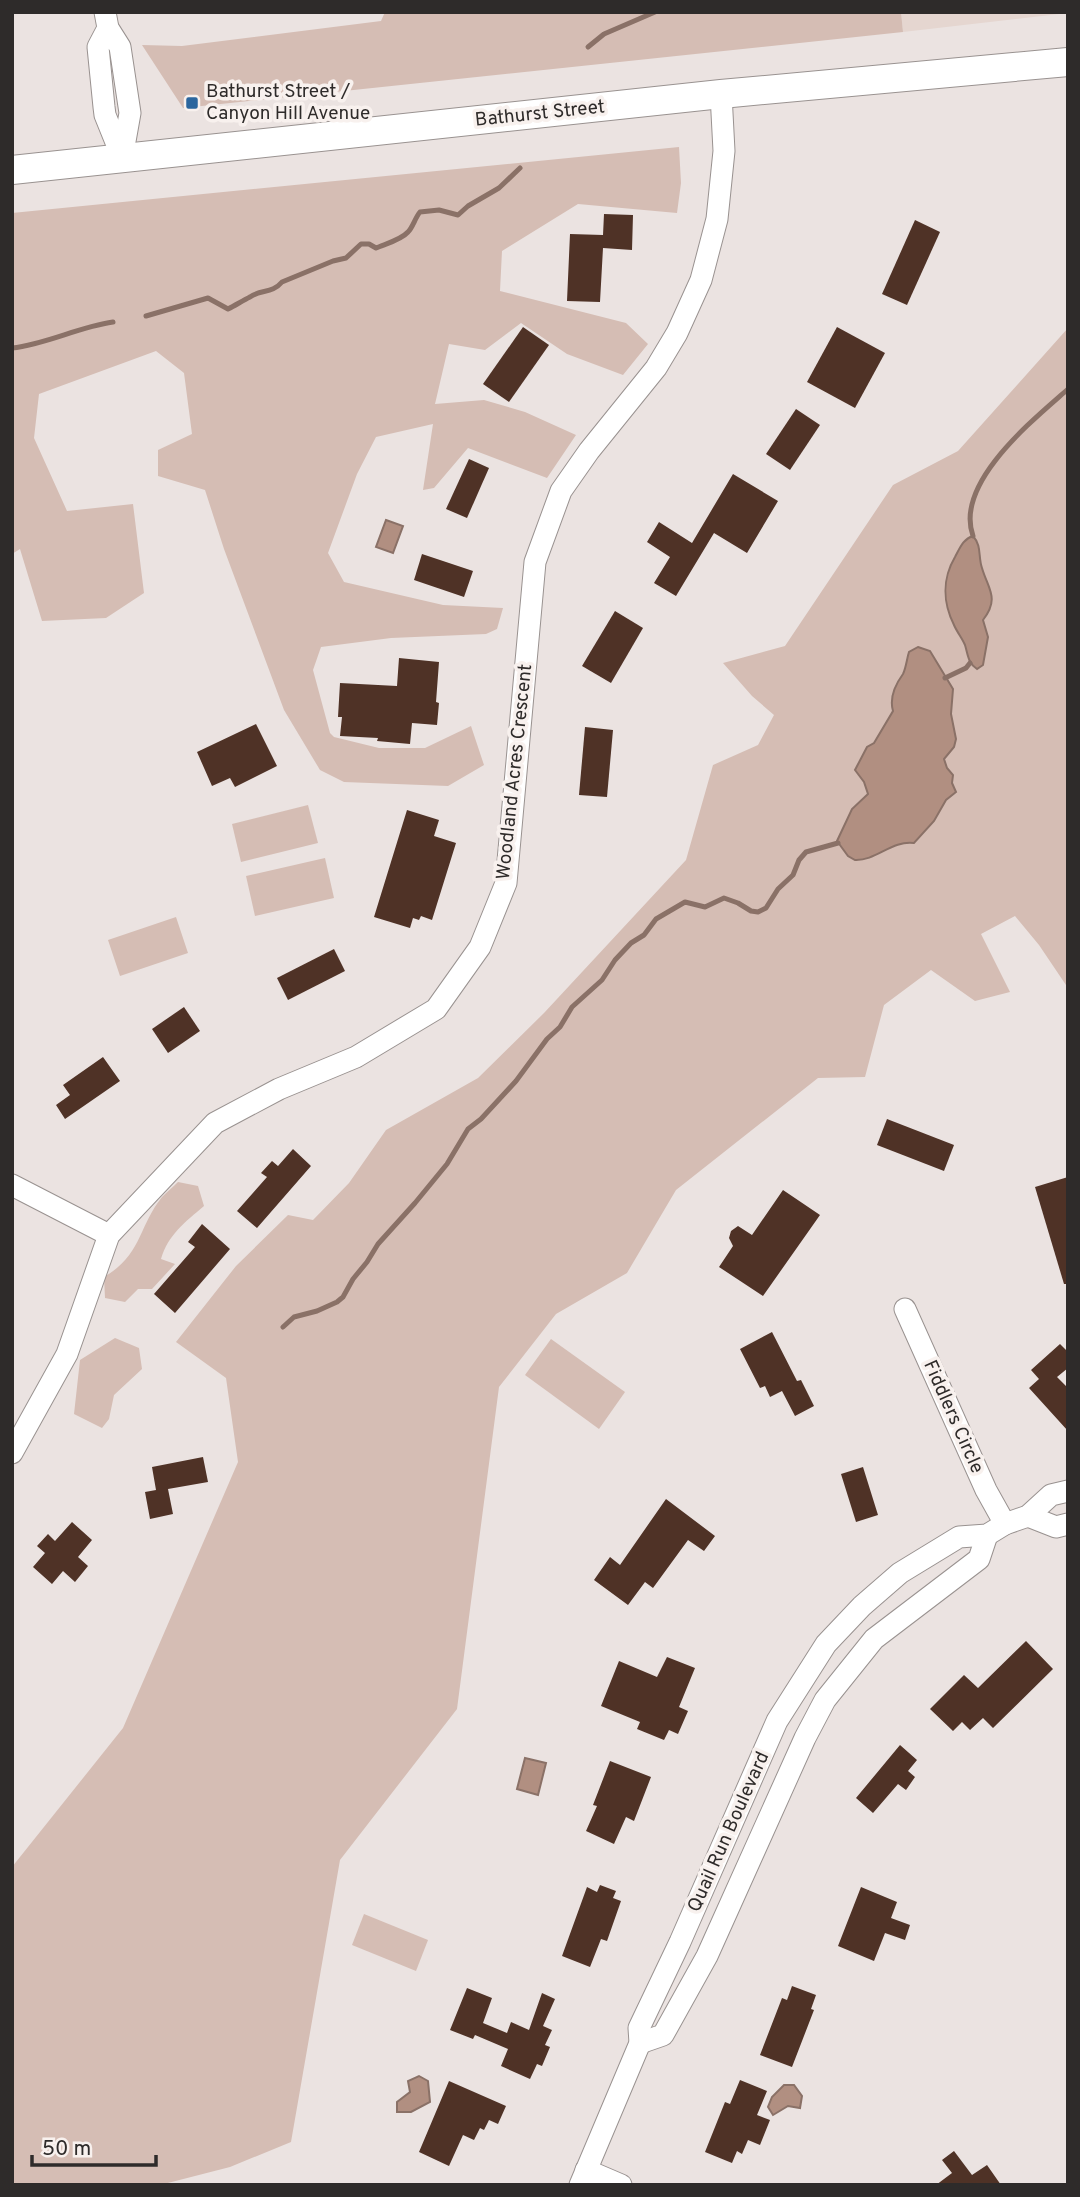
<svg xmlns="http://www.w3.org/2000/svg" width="1080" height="2197" font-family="Overpass,sans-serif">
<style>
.built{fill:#e5d6d0}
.green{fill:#d5bdb4}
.water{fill:#b18f81;stroke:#8a7167;stroke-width:2}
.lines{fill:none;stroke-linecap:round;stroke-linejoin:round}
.stream{stroke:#8a7167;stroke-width:5}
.building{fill:#4f3226}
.minor-casing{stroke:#999290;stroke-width:23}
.major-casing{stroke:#999290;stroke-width:30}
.minor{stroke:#fff;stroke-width:21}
.major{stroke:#fff;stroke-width:28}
.poi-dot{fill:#2c669e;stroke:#f8f1ee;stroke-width:2.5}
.labels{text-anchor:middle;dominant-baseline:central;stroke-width:7;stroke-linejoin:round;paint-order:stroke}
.poi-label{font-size:19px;fill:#2e2b2a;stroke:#f8f1ee;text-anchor:start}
.street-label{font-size:19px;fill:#2e2b2a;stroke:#f8f1ee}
</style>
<rect width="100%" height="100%" fill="#ebe3e1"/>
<!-- built -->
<path class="built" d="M 901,12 L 1068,12 L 1068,13 L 903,32 Z"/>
<!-- green -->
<g class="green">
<path d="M 385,12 L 901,12 L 903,32 L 183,108 L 142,45 L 182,46 L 381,21 Z"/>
<path d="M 679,147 L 681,183 L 677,213 L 578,204 L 502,251 L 500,291 L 626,323 L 648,344 L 623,375 L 567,354 L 521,323 L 485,350 L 449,344 L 435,404 L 484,400 L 525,412 L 576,435 L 547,478 L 468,448 L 434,488 L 423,490 L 433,424 L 376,437 L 357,474 L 328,553 L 344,582 L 443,605 L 503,608 L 497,629 L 486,634 L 391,638 L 321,647 L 313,670 L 330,733 L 334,737 L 379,748 L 425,748 L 471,726 L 484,765 L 448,786 L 344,782 L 320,770 L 284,710 L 224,549 L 205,490 L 158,476 L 158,450 L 192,434 L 184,373 L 156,351 L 39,394 L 34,438 L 67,511 L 133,504 L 144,593 L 106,618 L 42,621 L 20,549 L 12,554 L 12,213 Z"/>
<path d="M 1068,328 L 1068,988 L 1039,945 L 1015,916 L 981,934 L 1010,992 L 975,1001 L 931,970 L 884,1005 L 865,1077 L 818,1078 L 676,1190 L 627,1273 L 556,1314 L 499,1387 L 457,1709 L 340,1860 L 291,2142 L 230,2167 L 160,2185 L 12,2185 L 12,1867 L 123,1728 L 238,1462 L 226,1378 L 176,1342 L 236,1266 L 288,1215 L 313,1220 L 349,1183 L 386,1130 L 478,1078 L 544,1013 L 686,860 L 713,765 L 758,745 L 774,715 L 752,696 L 723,663 L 785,646 L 893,485 L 958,451 Z"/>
<path d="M 308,805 L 318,843 L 241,862 L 232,824 Z"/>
<path d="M 325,858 L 334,898 L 255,916 L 246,876 Z"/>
<path d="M 176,917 L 188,953 L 120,976 L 108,940 Z"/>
<path d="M 178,1182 L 198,1186 L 204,1206 C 185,1222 168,1235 161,1259 L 175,1264 L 152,1289 L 138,1289 L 125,1302 L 105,1298 L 104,1277 C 142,1255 138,1227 162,1197 C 167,1192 173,1187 178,1182 Z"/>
<path d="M 115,1338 L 139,1348 L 142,1369 L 114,1395 L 109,1419 L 102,1428 L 74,1414 L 80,1360 Z"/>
<path d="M 551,1339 L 625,1392 L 599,1429 L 525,1375 Z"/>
<path d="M 364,1914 L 428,1940 L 416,1971 L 352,1945 Z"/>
</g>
<!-- water -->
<g class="water">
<path d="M 386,520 L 403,526 L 393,553 L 376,547 Z"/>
<path d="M 973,536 C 982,546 978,557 982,568 C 988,589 1000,598 983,620 L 988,637 L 983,665 L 977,669 C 968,663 968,655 965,645 C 962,638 957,632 954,625 C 943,603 942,579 955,557 C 960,548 963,539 973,536 Z"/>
<path d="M 918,647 L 930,651 L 953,689 L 951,714 L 956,739 L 954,747 L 944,759 L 947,768 L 953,775 L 952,783 L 956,792 L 946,800 L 934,821 L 914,843 C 892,840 876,861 855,860 L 848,856 L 837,841 L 852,809 L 868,794 L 864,782 L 855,770 L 867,747 L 874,743 L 893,711 C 889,697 895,685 903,674 C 906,668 907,658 909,652 Z"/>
<path d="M 525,1758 L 546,1763 L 538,1795 L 517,1789 Z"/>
<path d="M 419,2076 L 428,2081 L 430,2102 L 411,2112 L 397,2112 L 397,2102 L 410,2092 L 408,2081 Z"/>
<path d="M 784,2085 L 794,2085 L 802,2096 L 800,2108 L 788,2106 L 773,2115 L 768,2107 L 772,2097 Z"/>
</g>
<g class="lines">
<!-- stream -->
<g class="stream">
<path d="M 588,47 L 604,34 L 655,12"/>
<path d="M 146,316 L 208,298 L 228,309 C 236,305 242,301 250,297 C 261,289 272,294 282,282 L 333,261 L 346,258 L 361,244 L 369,244 L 376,248 C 385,244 401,240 408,232 C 413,227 415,218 420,212 L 439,210 L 458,215 L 468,206 L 499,188 L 520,168"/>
<path d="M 12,348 C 47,344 78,327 113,322"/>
<path d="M 973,536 C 954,483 1033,420 1068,389"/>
<path d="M 945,678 L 966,668 L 970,663"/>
<path d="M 283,1327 L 294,1317 L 317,1311 L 337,1302 L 343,1297 L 353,1279 L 367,1262 L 378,1244 L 415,1203 L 447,1164 L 468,1129 L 481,1119 L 516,1081 L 547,1039 L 560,1027 L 572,1007 L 602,980 L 615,960 L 631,943 L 644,935 L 656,919 L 685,902 L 705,907 L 724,898 L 738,903 L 751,911 L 758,912 L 766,908 L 778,889 L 793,875 L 799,860 L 806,852 L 838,843"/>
</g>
</g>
<!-- building -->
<g class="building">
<path d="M 604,214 L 633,215 L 632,250 L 603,248 L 600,302 L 567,301 L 570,234 L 603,235 Z"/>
<path d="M 915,220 L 940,232 L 907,305 L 882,294 Z"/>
<path d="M 523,327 L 549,345 L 509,402 L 483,384 Z"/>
<path d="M 837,327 L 885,353 L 855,408 L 807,382 Z"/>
<path d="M 796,409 L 820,425 L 790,470 L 766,454 Z"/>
<path d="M 469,459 L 489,468 L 467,518 L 446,509 Z"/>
<path d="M 733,474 L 778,501 L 747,553 L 714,533 L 676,596 L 654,583 L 670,557 L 647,542 L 659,522 L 692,543 Z"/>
<path d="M 422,554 L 473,571 L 464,597 L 414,580 Z"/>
<path d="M 615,611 L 643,628 L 611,683 L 582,666 Z"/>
<path d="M 399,658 L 439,662 L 436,702 L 439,703 L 437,725 L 412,723 L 410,744 L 377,741 L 378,738 L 340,736 L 342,717 L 338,717 L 340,683 L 397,686 Z"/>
<path d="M 256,724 L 277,766 L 235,787 L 230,778 L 212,786 L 197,752 Z"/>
<path d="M 585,727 L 613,730 L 607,797 L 579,795 Z"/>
<path d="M 407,810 L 439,820 L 434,836 L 456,843 L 432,920 L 421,916 L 419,920 L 413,918 L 410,928 L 374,917 Z"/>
<path d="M 334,949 L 345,971 L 288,1000 L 277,978 Z"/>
<path d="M 184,1007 L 200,1031 L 168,1053 L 152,1029 Z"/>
<path d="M 103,1057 L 120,1081 L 65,1119 L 56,1105 L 70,1095 L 63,1085 Z"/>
<path d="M 887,1119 L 954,1145 L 944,1171 L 877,1145 Z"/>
<path d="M 293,1149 L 311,1166 L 257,1228 L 237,1211 L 267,1177 L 261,1173 L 272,1161 L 278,1166 Z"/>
<path d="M 1068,1177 L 1068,1284 L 1064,1284 L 1035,1187 Z"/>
<path d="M 783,1190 L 820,1215 L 763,1296 L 719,1267 L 733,1246 L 729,1238 L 731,1231 L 738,1226 L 752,1235 Z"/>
<path d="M 202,1224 L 230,1249 L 175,1313 L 154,1294 L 195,1247 L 188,1242 Z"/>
<path d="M 772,1332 L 797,1381 L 801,1380 L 814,1406 L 795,1416 L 782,1391 L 770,1397 L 765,1386 L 760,1388 L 740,1349 Z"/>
<path d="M 1060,1344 L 1068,1352 L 1068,1368 L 1057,1377 L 1068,1388 L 1068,1431 L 1029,1388 L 1039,1379 L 1031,1370 Z"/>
<path d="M 203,1457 L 208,1482 L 168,1489 L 173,1514 L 150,1519 L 145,1492 L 156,1490 L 152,1467 Z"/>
<path d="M 863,1467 L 878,1515 L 856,1522 L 841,1474 Z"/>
<path d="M 666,1499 L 715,1536 L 704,1551 L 688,1540 L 653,1588 L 645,1582 L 628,1605 L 594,1580 L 610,1557 L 620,1565 Z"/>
<path d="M 72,1522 L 92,1540 L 78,1557 L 88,1566 L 75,1582 L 63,1571 L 52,1584 L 33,1567 L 45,1553 L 37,1546 L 48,1534 L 55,1541 Z"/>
<path d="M 1026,1641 L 1053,1669 L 993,1728 L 983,1718 L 970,1730 L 962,1722 L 953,1731 L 930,1709 L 964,1675 L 978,1688 Z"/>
<path d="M 667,1657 L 695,1668 L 679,1707 L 688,1711 L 678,1734 L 669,1730 L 664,1740 L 637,1729 L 640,1722 L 601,1706 L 619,1661 L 657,1677 Z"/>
<path d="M 900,1745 L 917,1760 L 908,1771 L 915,1777 L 906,1790 L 898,1784 L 873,1813 L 856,1798 Z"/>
<path d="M 610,1761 L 651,1777 L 634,1821 L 626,1817 L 614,1844 L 586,1831 L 597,1806 L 593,1805 Z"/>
<path d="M 600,1885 L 616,1891 L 613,1898 L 621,1901 L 607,1941 L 601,1939 L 590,1967 L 562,1956 L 587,1887 L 597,1892 Z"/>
<path d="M 861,1887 L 897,1902 L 891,1918 L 910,1925 L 905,1940 L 885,1933 L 874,1961 L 838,1946 Z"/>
<path d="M 792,1986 L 816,1995 L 811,2009 L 814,2010 L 792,2067 L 760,2055 L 782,1998 L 787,2000 Z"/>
<path d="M 467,1988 L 492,1998 L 483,2023 L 507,2033 L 511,2022 L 529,2030 L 542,1993 L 555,1999 L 543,2026 L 552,2030 L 545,2045 L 550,2047 L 542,2066 L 537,2064 L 530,2079 L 501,2066 L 508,2049 L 475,2035 L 473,2039 L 450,2030 Z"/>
<path d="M 740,2080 L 767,2091 L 757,2115 L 770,2120 L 760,2145 L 748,2140 L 742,2154 L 737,2151 L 732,2163 L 705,2152 L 725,2102 L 730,2104 Z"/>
<path d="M 449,2081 L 506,2106 L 498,2124 L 489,2120 L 484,2130 L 480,2128 L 474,2140 L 463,2135 L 449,2166 L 419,2152 Z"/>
<path d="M 954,2151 L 972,2175 L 987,2165 L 1001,2185 L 936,2185 L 952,2173 L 942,2160 Z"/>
</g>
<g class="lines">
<!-- minor casing -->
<g class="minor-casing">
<g id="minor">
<path d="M 105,12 L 108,28 L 120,47 L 130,113 L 122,158"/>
<path d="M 108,28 L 98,47 L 104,107 L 105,115 L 122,157"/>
<path d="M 12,1185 L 109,1235"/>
<path d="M 905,1309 L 986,1490 L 1005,1524"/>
<path d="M 12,1453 L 67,1354 L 109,1235 L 215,1123 L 279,1089 L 356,1057 L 436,1009 L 480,947 L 506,883 L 535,562 L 561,491 L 589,451 L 656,368 L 677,333 L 701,280 L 717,219 L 724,151 L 721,94"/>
<path d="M 1028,1516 L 1056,1527 L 1068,1524"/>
<path d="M 640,2043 L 663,2035 L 707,1956 L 805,1738 L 825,1700 L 874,1639 L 979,1559 L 987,1535"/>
<path d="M 586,2170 L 621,2185"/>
<path d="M 580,2185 L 640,2043 L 639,2028 L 680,1942 L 777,1721 L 826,1644 L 862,1606 L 900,1573 L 959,1537 L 987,1535 L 1005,1524 L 1028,1516 L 1051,1495 L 1068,1491"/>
</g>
</g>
<!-- major casing -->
<g class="major-casing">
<path id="major" d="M 12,170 L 721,94 L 1068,62"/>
</g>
<!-- minor -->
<use href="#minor" class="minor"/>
<!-- major -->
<use href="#major" class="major"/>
</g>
<!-- markers -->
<rect class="poi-dot" x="185" y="96" width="14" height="14" rx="3.5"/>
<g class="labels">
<!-- poi labels -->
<g class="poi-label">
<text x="206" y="92">Bathurst Street /<tspan x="206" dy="22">Canyon Hill Avenue</tspan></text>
</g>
<!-- street labels -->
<g class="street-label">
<text transform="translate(540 114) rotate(-6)">Bathurst Street</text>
<text transform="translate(515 772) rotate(-84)">Woodland Acres Crescent</text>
<text transform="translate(953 1417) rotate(66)">Fiddlers Circle</text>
<text transform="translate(729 1832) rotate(-66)">Quail Run Boulevard</text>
</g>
</g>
<!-- border -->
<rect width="1080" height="2197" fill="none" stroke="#2e2b2a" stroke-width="28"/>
<!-- scale -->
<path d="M32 2155v10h124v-10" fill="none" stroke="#2e2b2a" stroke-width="3.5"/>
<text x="42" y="2155" font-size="21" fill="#2e2b2a" stroke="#f8f1ee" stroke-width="5" paint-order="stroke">50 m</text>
</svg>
